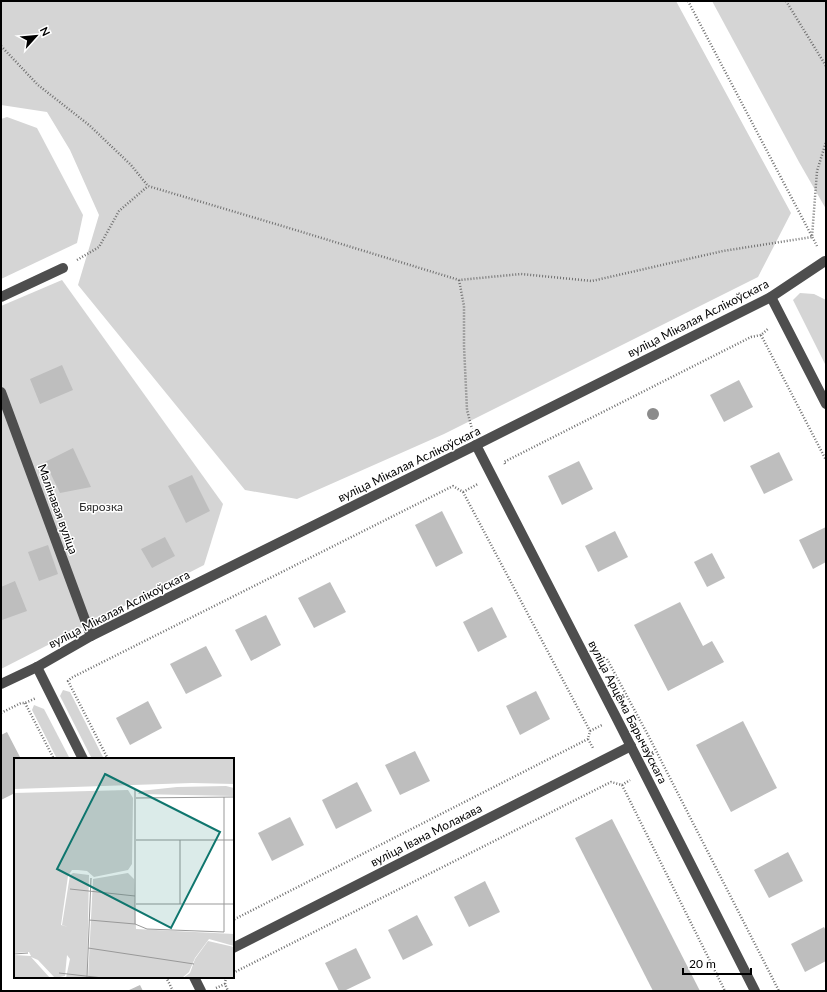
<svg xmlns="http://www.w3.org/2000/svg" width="827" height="992" font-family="Lato,sans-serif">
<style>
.green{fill:#d5d5d5}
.building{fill:#bebebe}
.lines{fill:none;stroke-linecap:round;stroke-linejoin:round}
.path{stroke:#707070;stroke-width:2.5;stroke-dasharray:1 2;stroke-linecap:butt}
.minor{stroke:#4e4e4e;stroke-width:10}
.tree{fill:#8b8b8b}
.labels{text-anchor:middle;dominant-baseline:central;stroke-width:3;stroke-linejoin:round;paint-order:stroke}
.street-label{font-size:12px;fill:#000;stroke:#fff}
.park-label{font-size:12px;fill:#2c2c2c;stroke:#fff}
.inset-road{fill:none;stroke:#999;stroke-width:1}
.view{fill:#0f766e;fill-opacity:0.15;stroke:#0f766e;stroke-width:2}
.inset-edge{fill:none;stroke:#000;stroke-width:2}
</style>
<rect width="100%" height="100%" fill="#fff"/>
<!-- green -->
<g class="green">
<path d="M 1,1 L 676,1 L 791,213 L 758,277 L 444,434 L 297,499 L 245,490 L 78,285 L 99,215 L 70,150 L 47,112 L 1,105 Z"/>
<path d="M 712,1 L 826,1 L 826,209 L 799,162 Z"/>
<path d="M 7,117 L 37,128 L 83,215 L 77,243 L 1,279 L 1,119 Z"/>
<path d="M 62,280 L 223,504 L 204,565 L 1,669 L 1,306 Z"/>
<path d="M 800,293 L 814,294 L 826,300 L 826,366 L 793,300 Z"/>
<path d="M 63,690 L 70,692 L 104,759 L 92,759 L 60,696 Z"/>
<path d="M 34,705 L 44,709 L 70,759 L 57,759 L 32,710 Z"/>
</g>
<!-- building -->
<g class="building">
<path d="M 62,365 L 73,390 L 40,404 L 30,379 Z"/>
<path d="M 739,380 L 753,407 L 724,422 L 710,395 Z"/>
<path d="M 73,448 L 91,487 L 60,493 L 45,462 Z"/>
<path d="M 779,452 L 793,480 L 764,494 L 750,466 Z"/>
<path d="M 579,461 L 593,489 L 562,505 L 548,476 Z"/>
<path d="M 192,475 L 210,511 L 186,523 L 168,486 Z"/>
<path d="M 442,511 L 463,553 L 436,567 L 415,525 Z"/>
<path d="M 826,527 L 826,562 L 813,569 L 799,540 Z"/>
<path d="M 615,531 L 628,557 L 598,572 L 585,546 Z"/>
<path d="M 165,537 L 175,556 L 152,568 L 141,549 Z"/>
<path d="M 48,545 L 58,574 L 39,581 L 28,552 Z"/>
<path d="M 712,553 L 725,578 L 707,587 L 694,562 Z"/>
<path d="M 15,581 L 27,611 L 2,620 L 1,617 L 1,587 Z"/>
<path d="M 330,582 L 346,612 L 314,628 L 298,598 Z"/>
<path d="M 680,602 L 703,646 L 712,641 L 724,662 L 668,691 L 634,625 Z"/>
<path d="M 492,607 L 507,637 L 478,652 L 463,622 Z"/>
<path d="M 266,615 L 281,645 L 251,661 L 235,630 Z"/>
<path d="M 206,646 L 222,676 L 186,694 L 170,664 Z"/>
<path d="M 536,691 L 550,719 L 520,735 L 506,706 Z"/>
<path d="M 148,701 L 162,728 L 130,745 L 116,718 Z"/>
<path d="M 743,721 L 777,788 L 731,812 L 696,745 Z"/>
<path d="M 7,732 L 21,759 L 15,759 L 15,793 L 1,800 L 1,735 Z"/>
<path d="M 415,751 L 430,781 L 400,795 L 385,765 Z"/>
<path d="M 357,782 L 372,811 L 336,829 L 322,800 Z"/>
<path d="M 290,817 L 304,845 L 272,861 L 258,833 Z"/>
<path d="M 612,819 L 700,991 L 653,991 L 575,838 Z"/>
<path d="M 788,852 L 803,881 L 769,898 L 754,870 Z"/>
<path d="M 485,881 L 500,912 L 469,927 L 454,897 Z"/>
<path d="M 417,915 L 433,945 L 403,960 L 388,930 Z"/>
<path d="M 824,927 L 826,931 L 826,961 L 805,972 L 791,944 Z"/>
<path d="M 356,948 L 371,978 L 344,991 L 339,991 L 325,963 Z"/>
<path d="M 140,985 L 143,991 L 127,991 Z"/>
</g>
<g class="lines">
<!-- path -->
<g class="path">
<path d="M 688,1 L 817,246"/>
<path d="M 786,1 L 826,66"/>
<path d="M 1,46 L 38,85 L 89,125 L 131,165 L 148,186 L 289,228 L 459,280 L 521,274 L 592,281 L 723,251 L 812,237 L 817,171 L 826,142"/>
<path d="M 77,260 L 99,247 L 119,211 L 148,186"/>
<path d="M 459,280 L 464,306 L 464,346 L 467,410 L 472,429"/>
<path d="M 761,335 L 826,460"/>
<path d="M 505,464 L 504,462 L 751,337 L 761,335 L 769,328"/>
<path d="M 463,492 L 478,484"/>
<path d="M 607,659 L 649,737 L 779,991"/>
<path d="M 25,703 L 54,759"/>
<path d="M 1,713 L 21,703 L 25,703 L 36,698"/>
<path d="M 590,731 L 602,725"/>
<path d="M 588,739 L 593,748"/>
<path d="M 108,759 L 68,681 L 71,678 L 453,486 L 463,492 L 590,731 L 588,739 L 233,920"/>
<path d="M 622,785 L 630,780"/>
<path d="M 233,973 L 611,782 L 622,785 L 725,991"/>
<path d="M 166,977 L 173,991"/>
<path d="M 226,977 L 225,984 L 228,991"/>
<path d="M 216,988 L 225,984"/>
</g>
<!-- minor -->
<g class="minor">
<path d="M 1,297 L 63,268"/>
<path d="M 771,297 L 826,404"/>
<path d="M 1,392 L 91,636"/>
<path d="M 476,445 L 616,717 L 755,991"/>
<path d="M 37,667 L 83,759"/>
<path d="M 1,684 L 37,667 L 91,636 L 476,445 L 771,297 L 825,261"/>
<path d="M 233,948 L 631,746"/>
<path d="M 194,977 L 201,991"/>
</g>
</g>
<!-- trees -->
<circle class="tree" cx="653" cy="414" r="6"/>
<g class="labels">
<!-- street labels -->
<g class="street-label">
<text transform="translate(698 318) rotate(-27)">вуліца Мікалая Аслікоўскага</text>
<text transform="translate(409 464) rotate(-26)">вуліца Мікалая Аслікоўскага</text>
<text transform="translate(58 509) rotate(70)">Малінавая вуліца</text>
<text transform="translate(119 609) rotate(-27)">вуліца Мікалая Аслікоўскага</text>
<text transform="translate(628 712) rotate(63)">вуліца Арцёма Барычэўскага</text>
<text transform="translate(426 835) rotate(-27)">вуліца Івана Молакава</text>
</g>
<!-- park labels -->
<g class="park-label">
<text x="101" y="506">Бярозка</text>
</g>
</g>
<!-- overview -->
<g transform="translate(14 758)">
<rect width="220" height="220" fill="#fff"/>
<path d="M 0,0 L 220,0 L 220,26 L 178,25 L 0,31 ZM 212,28 L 220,30 L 220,38 L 124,36 L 126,33 L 163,29 ZM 114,32 L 119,40 L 118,106 L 114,112 L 80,119 L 73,113 L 64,112 L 58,112 L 54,118 L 47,167 L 54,169 L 48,167 L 56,117 L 59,115 L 75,117 L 73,220 L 52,220 L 56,201 L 53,197 L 51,218 L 41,220 L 24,202 L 17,199 L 36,220 L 0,220 L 0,197 L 17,198 L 15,194 L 0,195 L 0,35 ZM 114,115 L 120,121 L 122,171 L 220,176 L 220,188 L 195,181 L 181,200 L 175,214 L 168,220 L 74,220 L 79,121 ZM 194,183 L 220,189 L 220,220 L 169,220 L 176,215 L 181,201 Z" fill="#d5d5d5"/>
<path class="inset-road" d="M 121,31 L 121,166M 122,40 L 220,39M 122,82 L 220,82M 166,82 L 166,146M 56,131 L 121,138M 122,146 L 220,146M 75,162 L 121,166 L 133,171 L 210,174 L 210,39M 74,190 L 180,206M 0,196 L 14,195M 45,215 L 89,220M 73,220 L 77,120"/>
<path class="view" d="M 91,16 L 206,74 L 157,170 L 43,111 Z"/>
<rect width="220" height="220" class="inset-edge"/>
</g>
<!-- border -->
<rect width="827" height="992" fill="none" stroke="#000000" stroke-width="4"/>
<!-- north arrow -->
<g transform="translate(36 36) rotate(63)" stroke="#ffffff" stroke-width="3" paint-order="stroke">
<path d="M0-3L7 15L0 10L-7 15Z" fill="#000000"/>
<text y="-6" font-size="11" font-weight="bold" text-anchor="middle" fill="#000000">N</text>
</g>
<!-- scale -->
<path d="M683 968v6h68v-6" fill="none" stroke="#000000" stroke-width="2"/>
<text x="689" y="968" font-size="12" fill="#000000" stroke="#ffffff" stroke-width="3" paint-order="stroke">20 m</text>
</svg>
